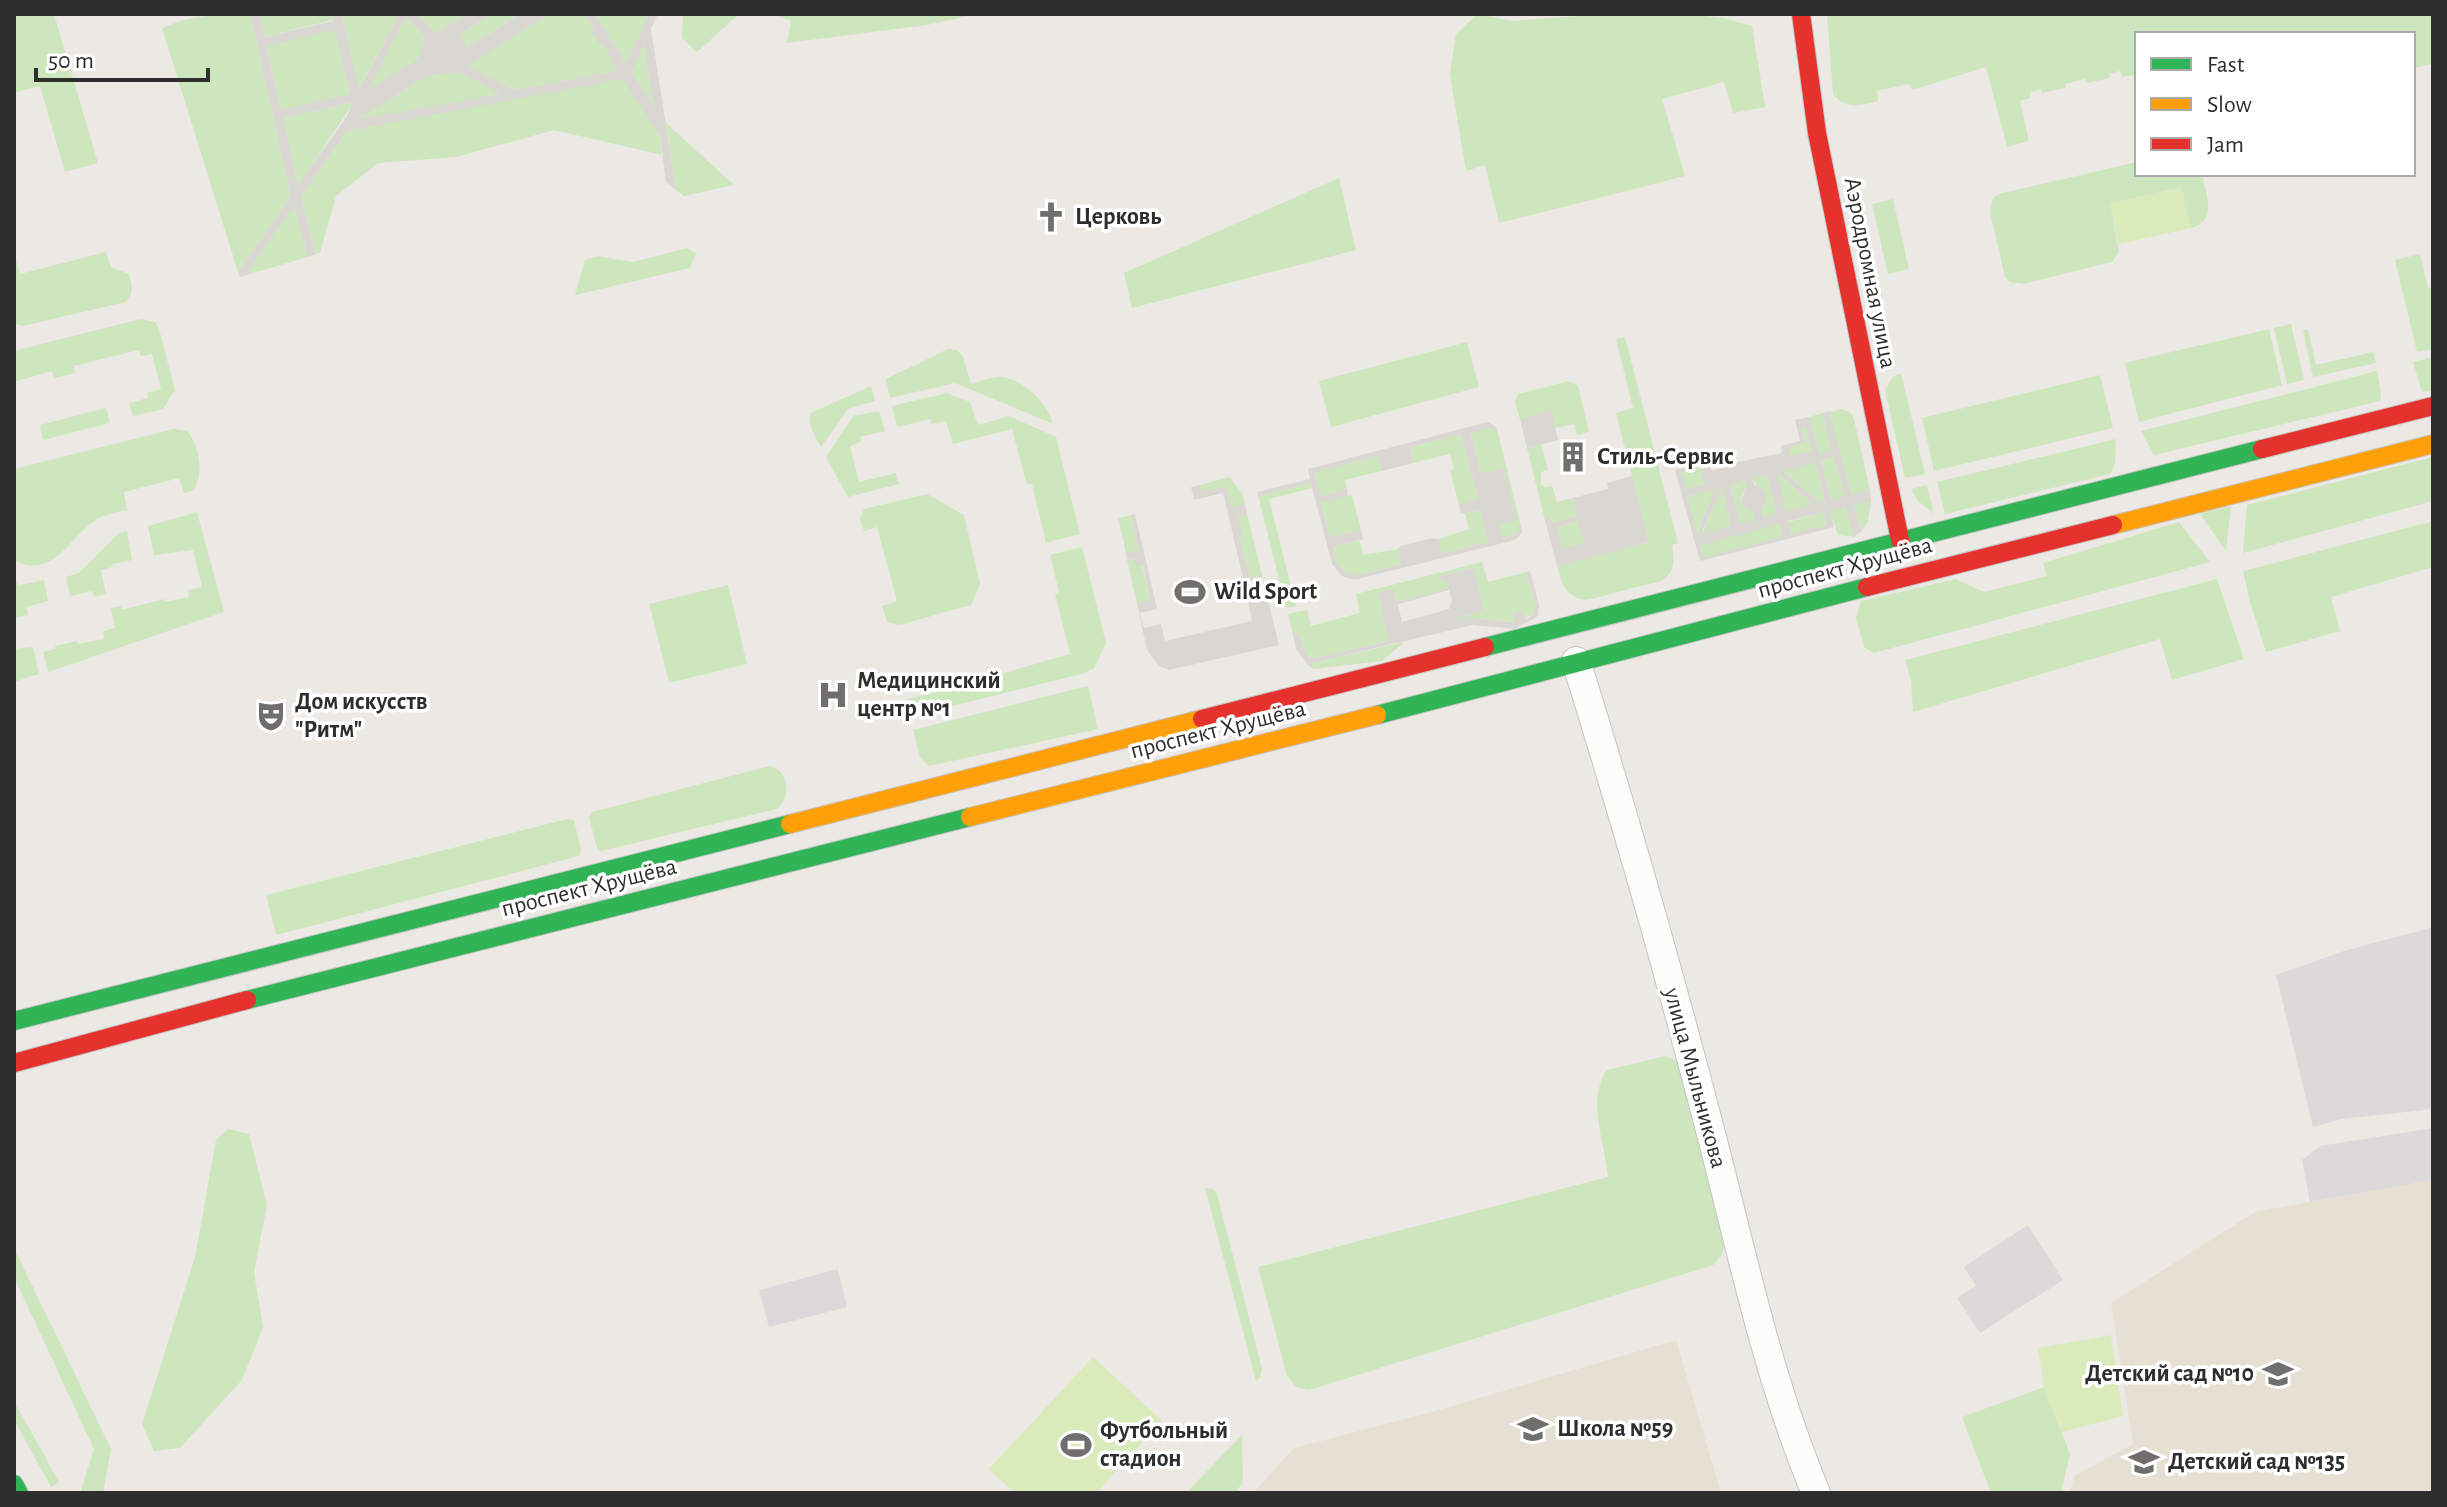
<svg xmlns="http://www.w3.org/2000/svg" width="2447" height="1507" font-family="'Alegreya Sans',sans-serif">
<style>
.industrial{fill:#dcd9db}
.education{fill:#e6e0d3}
.green{fill:#cee6be}
.pitch{fill:#d9eabb}
.plaza{fill:#dad6d2;fill-rule:evenodd}
.lines{fill:none;stroke-linecap:round;stroke-linejoin:round}
.street-casing{stroke:#c5c4c5;stroke-width:30}
.fast-casing{stroke:#c5c4c5;stroke-width:20}
.slow-casing{stroke:#c5c4c5;stroke-width:20}
.jam-casing{stroke:#c5c4c5;stroke-width:20}
.street{stroke:#fcfcfb;stroke-width:28}
.fast{stroke:#30b455;stroke-width:18}
.slow{stroke:#ff9f0a;stroke-width:18}
.jam{stroke:#e5322d;stroke-width:18}
.labels{text-anchor:middle;dominant-baseline:central;stroke-width:7;stroke-linejoin:round;paint-order:stroke}
.poi-label{font-size:24px;font-weight:bold;fill:#2e2e2e;stroke:#fff;text-anchor:start}
.street-label{font-size:24px;fill:#2e2e2e;stroke:#fff}
</style>
<rect width="100%" height="100%" fill="#ece8e4"/>
<!-- industrial -->
<g class="industrial">
<path d="M 2433,927 L 2433,1109 L 2342,1119 L 2313,1127 L 2276,975 L 2344,951 Z"/>
<path d="M 2433,1128 L 2433,1180 L 2310,1202 L 2302,1160 L 2320,1146 Z"/>
<path d="M 2028,1225 L 2063,1280 L 1980,1333 L 1957,1298 L 1976,1286 L 1964,1267 Z"/>
<path d="M 838,1269 L 847,1307 L 769,1327 L 759,1290 Z"/>
</g>
<!-- education -->
<g class="education">
<path d="M 2433,1180 L 2433,1493 L 2070,1493 L 2074,1476 L 2133,1444 L 2111,1303 L 2255,1212 Z"/>
<path d="M 1676,1340 L 1721,1493 L 1253,1493 L 1294,1448 L 1435,1411 Z"/>
</g>
<!-- green -->
<g class="green">
<path d="M 14,14 L 54,14 L 98,163 L 65,172 L 40,86 L 14,93 Z"/>
<path d="M 216,14 L 250,14 L 291,196 L 238,272 L 162,28 L 183,20 Z"/>
<path d="M 260,14 L 332,14 L 333,20 L 264,37 Z"/>
<path d="M 342,14 L 399,14 L 358,90 Z"/>
<path d="M 417,14 L 466,14 L 436,33 Z"/>
<path d="M 492,14 L 521,14 L 468,47 L 460,34 Z"/>
<path d="M 549,14 L 584,14 L 619,71 L 515,90 L 467,66 Z"/>
<path d="M 595,14 L 649,14 L 626,63 Z"/>
<path d="M 683,14 L 739,14 L 697,52 L 682,38 Z"/>
<path d="M 773,14 L 969,14 L 968,16 L 927,25 L 787,43 L 791,21 Z"/>
<path d="M 1478,14 L 1512,21 L 1593,15 L 1687,14 L 1723,18 L 1752,26 L 1765,107 L 1733,113 L 1724,82 L 1662,99 L 1685,176 L 1499,223 L 1485,165 L 1466,171 L 1450,74 L 1456,34 Z"/>
<path d="M 1827,14 L 2433,14 L 2433,64 L 2413,68 L 2413,34 L 2137,34 L 2137,93 L 2133,75 L 2122,77 L 2120,71 L 2109,74 L 2110,78 L 2087,83 L 2085,79 L 2065,84 L 2065,88 L 2042,93 L 2041,89 L 2030,92 L 2030,98 L 2020,101 L 2029,141 L 2007,147 L 1986,67 L 1912,90 L 1909,84 L 1877,91 L 1878,101 C 1859,106 1847,110 1833,94 Z"/>
<path d="M 406,17 L 425,38 L 418,60 L 368,90 Z"/>
<path d="M 335,29 L 350,95 L 281,111 L 266,45 Z"/>
<path d="M 644,41 L 654,108 L 632,72 Z"/>
<path d="M 458,72 L 502,94 L 355,121 L 427,76 Z"/>
<path d="M 623,78 L 660,136 L 662,155 L 554,130 L 456,157 L 378,163 L 336,196 L 320,253 L 316,254 L 301,197 L 347,131 Z"/>
<path d="M 354,102 L 298,186 L 283,118 Z"/>
<path d="M 666,123 L 734,185 L 684,196 L 676,190 Z"/>
<path d="M 2137,162 L 2137,174 L 2202,174 C 2206,195 2218,221 2191,228 L 2181,187 L 2110,204 L 2119,251 L 2112,262 L 2023,284 L 2010,282 L 2005,277 L 1990,212 L 1993,199 L 1998,194 Z"/>
<path d="M 1339,178 L 1356,250 L 1132,308 L 1124,273 Z"/>
<path d="M 1893,199 L 1909,269 L 1888,274 L 1872,204 Z"/>
<path d="M 1862,201 L 1882,296 L 1875,297 L 1864,291 L 1850,208 Z"/>
<path d="M 294,205 L 308,257 L 250,274 L 249,270 Z"/>
<path d="M 687,248 L 696,254 L 690,268 L 575,295 L 585,260 L 598,256 L 633,262 Z"/>
<path d="M 106,252 L 111,267 L 129,274 C 132,286 134,292 126,302 L 23,326 L 14,324 L 14,253 L 20,274 Z"/>
<path d="M 2420,254 L 2428,288 L 2433,287 L 2433,349 L 2417,352 L 2395,260 Z"/>
<path d="M 141,319 L 155,322 L 159,329 L 175,390 L 163,409 L 133,416 L 129,403 L 148,398 L 147,393 L 161,389 L 152,354 L 141,356 L 139,350 L 74,366 L 75,373 L 54,378 L 52,371 L 14,382 L 14,351 Z"/>
<path d="M 2291,324 L 2304,380 L 2287,384 L 2274,328 Z"/>
<path d="M 2269,329 L 2282,385 L 2139,422 L 2125,363 Z"/>
<path d="M 2308,329 L 2316,365 L 2373,352 L 2376,363 L 2313,377 L 2303,330 Z"/>
<path d="M 1625,337 L 1678,543 L 1672,545 C 1675,560 1675,573 1661,581 L 1587,600 C 1566,598 1562,584 1557,566 L 1649,542 L 1616,413 L 1633,408 L 1616,339 Z"/>
<path d="M 1467,342 L 1479,387 L 1331,427 L 1319,381 Z"/>
<path d="M 948,349 L 957,350 L 963,357 L 971,384 C 980,382 994,375 1003,377 C 1025,381 1047,403 1053,424 L 955,383 L 890,398 L 886,379 Z"/>
<path d="M 2433,357 L 2433,391 L 2422,392 L 2413,362 Z"/>
<path d="M 2377,371 L 2381,393 L 2380,401 L 2154,455 L 2141,431 Z"/>
<path d="M 1901,373 L 1925,474 L 1905,478 L 1885,390 L 1893,377 Z"/>
<path d="M 2100,375 L 2113,428 L 1934,471 L 1922,418 Z"/>
<path d="M 1569,381 L 1578,386 L 1589,432 L 1577,435 L 1574,424 L 1555,428 L 1550,411 L 1520,419 L 1515,402 L 1518,394 Z"/>
<path d="M 871,386 L 875,401 L 848,409 L 821,447 C 815,436 807,426 811,413 Z"/>
<path d="M 947,393 L 970,402 L 978,425 L 1009,416 L 1056,437 L 1080,534 L 1046,543 L 1032,484 L 1027,485 L 1012,429 L 953,444 L 946,421 L 932,424 L 930,419 L 897,427 L 892,406 Z"/>
<path d="M 106,408 L 110,423 L 43,440 L 40,425 Z"/>
<path d="M 1842,409 L 1851,413 L 1854,419 L 1870,490 L 1851,495 L 1829,412 Z"/>
<path d="M 879,411 L 885,431 L 860,437 L 861,442 L 850,446 L 859,482 L 896,473 L 899,484 L 848,497 L 826,457 L 853,416 Z"/>
<path d="M 1823,413 L 1833,451 L 1819,455 L 1809,417 Z"/>
<path d="M 1806,426 L 1812,451 L 1791,457 L 1788,447 L 1805,442 L 1801,427 Z"/>
<path d="M 1491,427 L 1498,433 L 1520,522 L 1518,533 L 1502,539 L 1499,524 L 1516,520 L 1504,469 L 1481,474 L 1471,432 Z"/>
<path d="M 174,429 L 187,431 C 200,446 205,476 192,491 L 184,493 L 179,478 L 124,492 L 127,510 C 117,512 106,514 97,519 C 71,535 52,582 14,560 L 14,469 Z"/>
<path d="M 1461,434 L 1478,500 L 1459,505 L 1450,470 L 1454,469 L 1450,454 L 1414,463 L 1410,447 Z"/>
<path d="M 2116,439 L 2115,464 L 2110,474 L 1945,514 L 1937,482 Z"/>
<path d="M 1541,444 L 1548,470 L 1541,472 L 1541,485 L 1545,487 L 1552,486 L 1557,502 L 1573,498 L 1577,516 L 1555,522 L 1544,516 L 1527,448 Z"/>
<path d="M 1378,456 L 1382,471 L 1345,480 L 1347,489 L 1320,496 L 1314,473 Z"/>
<path d="M 1835,457 L 1845,496 L 1831,500 L 1821,461 Z"/>
<path d="M 2433,457 L 2433,501 L 2243,553 L 2247,505 Z"/>
<path d="M 1815,462 L 1825,501 L 1820,503 L 1782,471 Z"/>
<path d="M 1700,467 L 1704,485 L 1685,490 L 1680,472 Z"/>
<path d="M 1776,472 L 1814,505 L 1786,512 Z"/>
<path d="M 1767,475 L 1777,514 L 1763,518 L 1760,509 L 1764,505 L 1753,478 Z"/>
<path d="M 1230,477 L 1243,495 L 1245,505 L 1231,509 L 1226,488 L 1201,492 L 1200,485 Z"/>
<path d="M 1746,480 L 1747,487 L 1742,495 L 1741,500 L 1753,510 L 1756,520 L 1740,524 L 1730,484 Z"/>
<path d="M 1312,483 L 1313,488 L 1269,499 L 1296,606 L 1286,608 L 1258,496 Z"/>
<path d="M 1927,485 L 1934,514 L 1918,501 L 1911,489 Z"/>
<path d="M 1722,486 L 1731,526 L 1702,534 Z"/>
<path d="M 1716,488 L 1696,534 L 1687,496 Z"/>
<path d="M 927,494 L 964,515 L 980,584 L 971,605 L 899,625 L 887,622 L 882,606 L 897,601 L 877,527 L 864,531 L 860,519 L 864,509 Z"/>
<path d="M 1352,495 L 1361,530 L 1330,537 L 1321,502 Z"/>
<path d="M 1871,501 L 1868,521 L 1861,532 L 1853,505 Z"/>
<path d="M 2231,506 L 2226,551 L 2200,514 Z"/>
<path d="M 1847,507 L 1854,537 L 1838,535 L 1830,512 Z"/>
<path d="M 1480,510 L 1488,542 L 1441,554 L 1438,539 L 1469,529 L 1465,513 Z"/>
<path d="M 197,512 L 224,612 L 48,672 L 43,652 L 56,649 L 55,646 L 77,641 L 78,644 L 104,639 L 103,631 L 115,628 L 111,608 L 121,606 L 122,610 L 164,599 L 165,602 L 189,597 L 188,590 L 202,587 L 193,550 L 154,555 L 148,526 Z"/>
<path d="M 1824,512 L 1827,525 L 1791,535 L 1788,522 Z"/>
<path d="M 1247,514 L 1262,575 L 1250,578 L 1239,535 L 1238,517 Z"/>
<path d="M 1131,515 L 1139,550 L 1126,553 L 1118,518 Z"/>
<path d="M 1579,521 L 1584,543 L 1562,548 L 1557,527 Z"/>
<path d="M 2433,521 L 2433,567 L 2331,597 L 2340,631 L 2266,652 L 2250,602 L 2243,571 Z"/>
<path d="M 2179,522 L 2210,562 L 1874,653 L 1864,647 L 1856,618 L 1861,601 L 1956,579 L 1984,592 L 2047,576 L 2043,563 Z"/>
<path d="M 1780,524 L 1783,537 L 1703,558 L 1699,545 Z"/>
<path d="M 127,531 L 132,560 L 113,564 L 112,567 L 101,570 L 106,594 L 94,597 L 92,591 L 70,596 L 66,577 L 79,573 L 119,533 Z"/>
<path d="M 1359,540 L 1364,555 L 1397,549 L 1401,564 L 1358,575 L 1345,572 L 1336,561 L 1333,547 Z"/>
<path d="M 1082,547 L 1106,643 L 1094,668 L 1082,674 L 912,716 L 908,699 L 942,691 L 941,687 L 965,681 L 966,684 L 1070,654 L 1055,594 L 1059,592 L 1050,555 Z"/>
<path d="M 1135,558 L 1142,564 L 1150,600 L 1137,604 L 1127,560 Z"/>
<path d="M 1482,562 L 1488,582 L 1526,572 L 1536,605 L 1534,614 L 1516,622 L 1466,618 L 1458,620 L 1457,617 L 1484,611 L 1473,568 L 1438,577 L 1448,583 L 1449,588 L 1397,602 L 1393,589 L 1378,593 L 1389,641 L 1312,659 L 1306,653 L 1299,633 L 1293,635 L 1288,614 L 1307,610 L 1311,626 L 1360,613 L 1356,594 Z"/>
<path d="M 2217,579 L 2244,659 L 2172,680 L 2160,639 L 1913,712 L 1911,681 L 1905,660 Z"/>
<path d="M 44,580 L 48,601 L 26,607 L 28,615 L 16,618 L 14,616 L 14,581 L 20,585 Z"/>
<path d="M 728,585 L 747,664 L 669,683 L 649,604 Z"/>
<path d="M 1404,642 L 1382,661 L 1313,669 L 1307,664 Z"/>
<path d="M 33,647 L 39,674 L 14,682 L 14,649 Z"/>
<path d="M 1088,686 L 1098,729 L 929,766 L 920,757 L 913,730 Z"/>
<path d="M 770,766 C 790,771 791,797 777,809 L 601,851 L 597,848 L 589,817 L 592,812 Z"/>
<path d="M 567,819 L 574,820 L 581,850 L 579,856 L 276,935 L 266,895 Z"/>
<path d="M 1666,1056 L 1681,1063 L 1725,1244 L 1722,1255 L 1713,1265 L 1309,1390 L 1296,1387 L 1287,1376 L 1258,1267 L 1608,1177 C 1605,1143 1586,1100 1607,1070 Z"/>
<path d="M 228,1129 L 249,1134 L 267,1205 L 254,1272 L 263,1327 L 242,1380 L 180,1448 L 154,1451 L 142,1424 L 195,1257 L 216,1140 Z"/>
<path d="M 1205,1188 L 1214,1190 L 1217,1194 L 1262,1368 L 1260,1377 L 1256,1381 Z"/>
<path d="M 14,1248 L 111,1449 L 103,1493 L 80,1493 L 94,1449 L 14,1277 Z"/>
<path d="M 2044,1387 L 2070,1454 L 2061,1493 L 1991,1493 L 1962,1417 Z"/>
<path d="M 14,1401 L 59,1482 L 51,1487 L 14,1420 Z"/>
<path d="M 1242,1435 L 1243,1483 L 1234,1493 L 1186,1493 Z"/>
</g>
<!-- pitch -->
<g class="pitch">
<path d="M 2182,187 L 2191,228 L 2119,244 L 2110,204 Z"/>
<path d="M 2111,1335 L 2123,1416 L 2062,1432 L 2044,1387 L 2038,1348 Z"/>
<path d="M 1093,1357 L 1162,1421 L 1096,1493 L 1015,1493 L 989,1469 Z"/>
</g>
<!-- plaza -->
<g class="plaza">
<path d="M 250,14 L 260,14 L 265,37 L 333,21 L 332,14 L 342,14 L 359,89 L 399,14 L 417,14 L 436,33 L 466,14 L 492,14 L 460,34 L 468,47 L 521,14 L 549,14 L 468,66 L 515,90 L 618,71 L 602,43 L 599,44 L 591,32 L 594,30 L 584,14 L 595,14 L 626,63 L 649,14 L 658,14 L 651,29 L 676,190 L 666,182 L 660,136 L 622,79 L 347,131 L 301,197 L 316,254 L 308,257 L 294,206 L 249,270 L 250,274 L 240,277 L 238,272 L 291,196 ZM 406,17 L 425,38 L 418,59 L 369,89 ZM 335,30 L 350,94 L 281,110 L 266,46 ZM 644,43 L 653,105 L 653,106 L 632,72 ZM 458,72 L 501,94 L 357,120 L 427,76 ZM 353,102 L 347,116 L 298,185 L 283,118 Z"/>
<path d="M 1551,410 L 1558,440 L 1527,448 L 1520,419 Z"/>
<path d="M 1829,411 L 1851,494 L 1870,490 L 1871,501 L 1854,506 L 1861,532 L 1854,537 L 1846,507 L 1830,512 L 1834,527 L 1700,561 L 1675,470 L 1700,464 L 1701,469 L 1710,467 L 1712,471 L 1734,465 L 1733,463 L 1782,453 L 1781,446 L 1800,441 L 1795,420 L 1809,417 L 1819,454 L 1832,451 L 1823,413 ZM 1805,426 L 1812,451 L 1791,456 L 1789,447 L 1805,442 L 1801,427 ZM 1834,457 L 1845,496 L 1831,500 L 1821,461 ZM 1815,462 L 1825,501 L 1820,503 L 1783,472 ZM 1700,467 L 1704,485 L 1685,489 L 1681,472 ZM 1777,473 L 1813,504 L 1813,505 L 1786,511 ZM 1767,475 L 1777,514 L 1763,517 L 1761,509 L 1766,501 L 1766,496 L 1761,488 L 1754,485 L 1753,478 ZM 1745,480 L 1747,487 L 1741,500 L 1746,508 L 1753,511 L 1755,520 L 1740,523 L 1730,485 ZM 1722,488 L 1731,526 L 1703,533 L 1702,532 ZM 1715,489 L 1697,533 L 1687,496 ZM 1824,512 L 1827,525 L 1791,534 L 1788,521 ZM 1780,524 L 1782,537 L 1703,557 L 1700,545 Z"/>
<path d="M 1488,422 L 1496,427 L 1498,433 L 1491,427 L 1471,433 L 1481,474 L 1504,468 L 1517,520 L 1499,525 L 1503,539 L 1518,533 L 1520,522 L 1522,533 L 1515,540 L 1358,579 L 1350,579 L 1342,576 L 1332,564 L 1311,483 L 1258,496 L 1257,492 L 1310,479 L 1308,469 ZM 1461,434 L 1478,499 L 1459,505 L 1461,514 L 1480,510 L 1488,542 L 1442,554 L 1438,539 L 1432,538 L 1401,546 L 1397,549 L 1401,564 L 1358,575 L 1345,572 L 1336,561 L 1333,547 L 1363,539 L 1361,530 L 1330,537 L 1321,503 L 1348,496 L 1347,489 L 1320,496 L 1314,473 L 1378,456 L 1382,471 L 1414,463 L 1410,447 Z"/>
<path d="M 1632,476 L 1649,542 L 1557,566 L 1544,516 L 1555,522 L 1577,516 L 1573,498 L 1608,489 L 1607,483 ZM 1578,521 L 1584,543 L 1562,548 L 1557,527 Z"/>
<path d="M 1200,485 L 1201,492 L 1226,487 L 1232,508 L 1245,505 L 1247,514 L 1238,517 L 1242,535 L 1239,536 L 1250,578 L 1262,575 L 1279,645 L 1169,670 L 1159,666 L 1147,650 L 1137,604 L 1150,600 L 1143,565 L 1136,565 L 1134,558 L 1127,560 L 1126,553 L 1139,550 L 1131,515 L 1135,514 L 1157,609 L 1140,613 L 1144,628 L 1161,624 L 1165,641 L 1252,621 L 1248,600 L 1257,597 L 1253,580 L 1244,582 L 1223,493 L 1194,500 L 1191,487 Z"/>
<path d="M 1474,568 L 1484,611 L 1457,617 L 1458,620 L 1466,618 L 1515,622 L 1514,614 L 1523,611 L 1526,620 L 1534,614 L 1536,605 L 1526,572 L 1530,571 L 1539,605 L 1538,616 L 1515,629 L 1473,625 L 1307,664 L 1296,649 L 1293,635 L 1299,633 L 1306,653 L 1312,659 L 1389,641 L 1378,593 L 1393,589 L 1397,602 L 1449,588 L 1448,583 L 1437,577 ZM 1449,590 L 1452,600 L 1449,609 L 1402,622 L 1398,604 Z"/>
</g>
<g class="lines">
<!-- street casing -->
<g class="street-casing">
<path id="street" d="M 1576,661 C 1626,821 1672,983 1714,1145 C 1744,1262 1769,1381 1816,1493"/>
</g>
<!-- fast casing -->
<g class="fast-casing">
<g id="fast">
<path d="M 1485,647 L 2262,449"/>
<path d="M 1377,715 L 1867,587"/>
<path d="M 247,1000 L 970,817"/>
<path d="M 14,1021 L 790,824"/>
<path d="M 14,1484 L 19,1493"/>
</g>
</g>
<!-- slow casing -->
<g class="slow-casing">
<g id="slow">
<path d="M 2113,525 L 2433,444"/>
<path d="M 970,817 L 1377,715"/>
<path d="M 790,824 L 1202,719"/>
</g>
</g>
<!-- jam casing -->
<g class="jam-casing">
<g id="jam">
<path d="M 1801,14 L 1817,133 L 1900,540"/>
<path d="M 2262,449 L 2433,406"/>
<path d="M 1867,587 L 2113,525"/>
<path d="M 1202,719 L 1485,647"/>
<path d="M 14,1063 L 247,1000"/>
</g>
</g>
<!-- street -->
<use href="#street" class="street"/>
<!-- fast -->
<use href="#fast" class="fast"/>
<!-- slow -->
<use href="#slow" class="slow"/>
<!-- jam -->
<use href="#jam" class="jam"/>
</g>
<!-- icons -->
<defs>
<g id="church-bare" transform="scale(2.4)"><path d="M-1.2-6h2.4v3.5h3.3v2.4h-3.3V6h-2.4V-.1h-3.3v-2.4h3.3Z" fill="#706f6e" stroke="#fff" stroke-width="2.5" paint-order="stroke"/></g>
<g id="building-bare" transform="scale(2.4)"><path d="M-4-6H4V6H1V3H-1V6H-4ZM-2.5-4.3h1.7v1.8h-1.7ZM.8-4.3h1.7v1.8H.8ZM-2.5-1h1.7V.8h-1.7ZM.8-1h1.7V.8H.8Z" fill="#706f6e" stroke="#fff" stroke-width="2.5" paint-order="stroke"/></g>
<g id="stadium-bare" transform="scale(2.4)"><path d="M0-5a6.5 5 0 1 0 0 10a6.5 5 0 1 0 0-10ZM-3.5-1.8h7v3.6h-7Z" fill="#706f6e" stroke="#fff" stroke-width="2.5" paint-order="stroke"/></g>
<g id="hospital-bare" transform="scale(2.4)"><path d="M-5-5h3v3.5h4V-5h3V5h-3V1.5h-4V5h-3Z" fill="#706f6e" stroke="#fff" stroke-width="2.5" paint-order="stroke"/></g>
<g id="theatre-bare" transform="scale(2.4)"><path d="M-5-5.5Q0-4 5-5.5V0Q5 5 0 6Q-5 5-5 0ZM-3.3-2.5H-1v1.5H-3.3ZM1-2.5H3.3v1.5H1ZM-2.8 1Q0 5.5 2.8 1Z" fill="#706f6e" stroke="#fff" stroke-width="2.5" paint-order="stroke"/></g>
<g id="school-bare" transform="scale(2.4)"><path d="M0-5L7-2L0 1L-7-2ZM-4 1L0 2.5L4 1V4Q0 6-4 4Z" fill="#706f6e" stroke="#fff" stroke-width="2.5" paint-order="stroke"/></g>
</defs>
<g fill-rule="evenodd">
<use href="#church-bare" x="1051" y="217"/>
<use href="#building-bare" x="1573" y="457"/>
<use href="#stadium-bare" x="1190" y="592"/>
<use href="#hospital-bare" x="833" y="695"/>
<use href="#theatre-bare" x="271" y="716"/>
<use href="#school-bare" x="2278" y="1374"/>
<use href="#school-bare" x="1533" y="1429"/>
<use href="#stadium-bare" x="1076" y="1445"/>
<use href="#school-bare" x="2144" y="1462"/>
</g>
<g class="labels">
<!-- poi labels -->
<g class="poi-label">
<text x="1075" y="217">Церковь</text>
<text x="1597" y="457">Стиль-Сервис</text>
<text x="1214" y="592">Wild Sport</text>
<text x="857" y="681">Медицинский<tspan x="857" dy="28">центр №1</tspan></text>
<text x="295" y="702">Дом искусств<tspan x="295" dy="28">"Ритм"</tspan></text>
<text x="2254" y="1374" text-anchor="end">Детский сад №10</text>
<text x="1557" y="1429">Школа №59</text>
<text x="1100" y="1431">Футбольный<tspan x="1100" dy="28">стадион</tspan></text>
<text x="2168" y="1462">Детский сад №135</text>
</g>
<!-- street labels -->
<g class="street-label">
<text transform="translate(1870 273) rotate(79)">Аэродромная улица</text>
<text transform="translate(1845 568) rotate(-15)">проспект Хрущёва</text>
<text transform="translate(1218 730) rotate(-14)">проспект Хрущёва</text>
<text transform="translate(589 888) rotate(-14)">проспект Хрущёва</text>
<text transform="translate(1695 1078) rotate(75)">улица Мыльникова</text>
</g>
</g>
<!-- border -->
<rect width="2447" height="1507" fill="none" stroke="#2e2e2e" stroke-width="32"/>
<!-- legend -->
<rect x="2135" y="32" width="280" height="144" fill="#ffffff" stroke="#ababab" stroke-width="2"/>
<rect x="2151" y="58" width="40" height="12" fill="#30b455" stroke="#ababab" stroke-width="2"/>
<text x="2207" y="72" font-size="24" fill="#2e2e2e">Fast</text>
<rect x="2151" y="98" width="40" height="12" fill="#ff9f0a" stroke="#ababab" stroke-width="2"/>
<text x="2207" y="112" font-size="24" fill="#2e2e2e">Slow</text>
<rect x="2151" y="138" width="40" height="12" fill="#e5322d" stroke="#ababab" stroke-width="2"/>
<text x="2207" y="152" font-size="24" fill="#2e2e2e">Jam</text>
<!-- scale -->
<path d="M36 68v12h172v-12" fill="none" stroke="#2e2e2e" stroke-width="4"/>
<text x="48" y="68" font-size="24" fill="#2e2e2e" stroke="#ffffff" stroke-width="6" paint-order="stroke">50 m</text>
</svg>
